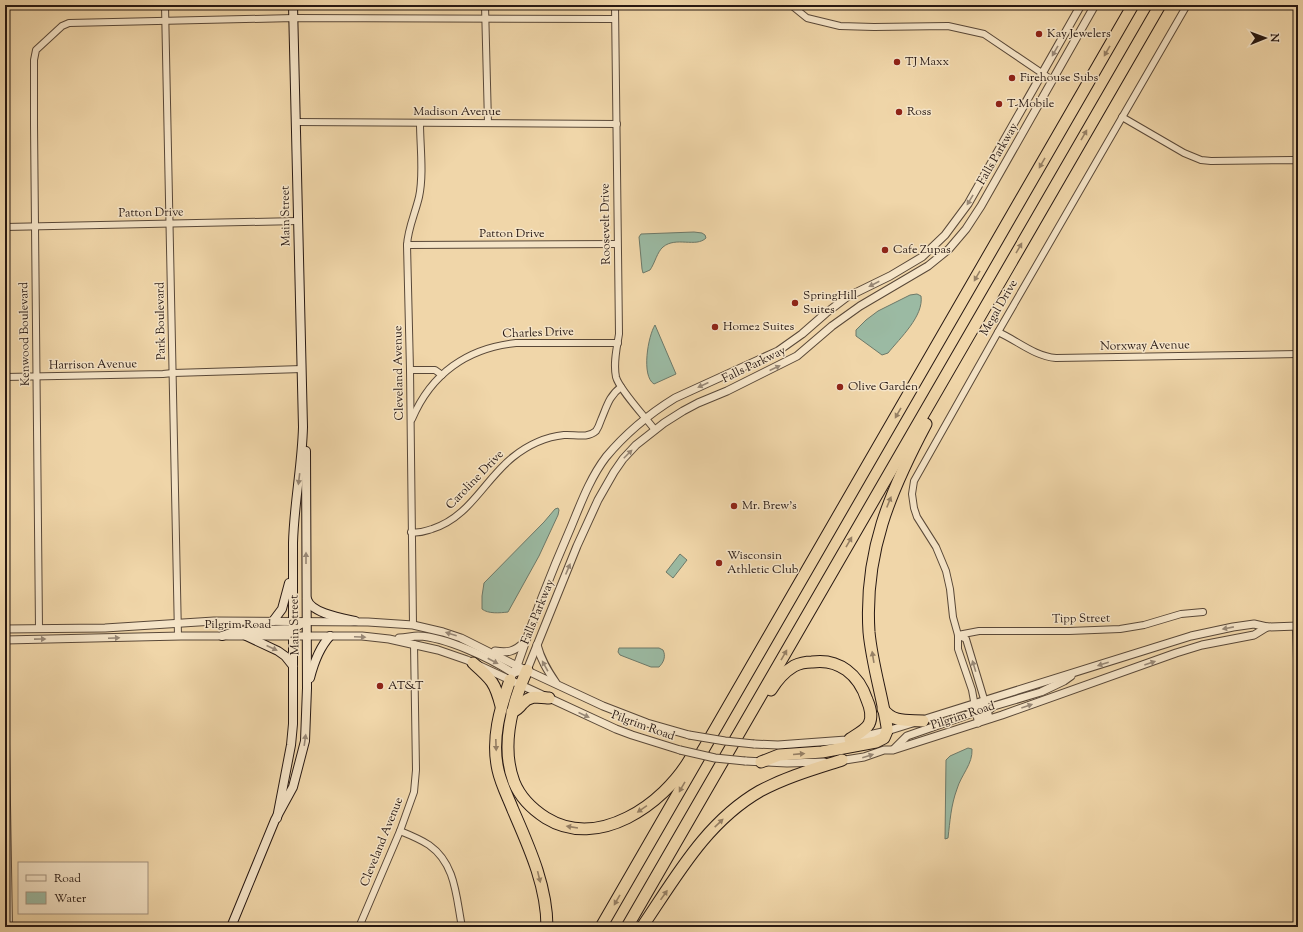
<svg xmlns="http://www.w3.org/2000/svg" width="1303" height="932" font-family="'Sorts Mill Goudy',serif">
<style>
.water{fill:#9bbaa3;stroke:#6d7969}
.lines{fill:none;stroke-linecap:round;stroke-linejoin:round}
.minor-casing{stroke:#594838;stroke-width:8}
.tertiary-casing{stroke:#594838;stroke-width:9}
.secondary-casing{stroke:#271812;stroke-width:10}
.motorway-casing{stroke:#271812;stroke-width:13}
.minor{stroke:#f5e4c7;stroke-width:6}
.tertiary{stroke:#f5e4c7;stroke-width:7}
.secondary{stroke:#f5e4c7;stroke-width:8}
.motorway{stroke:#f0d6a9;stroke-width:11}
.tertiary-bridge-casing{stroke:#594838;stroke-width:9;stroke-linecap:butt}
.tertiary-bridge{stroke:#f5e4c7;stroke-width:7}
.oneway{fill:#988876}
.oneway2{fill:#968065}
.poi-dot{fill:#8f2418;stroke:#f5e4c7;stroke-width:1.5}
.labels{text-anchor:middle;dominant-baseline:central;stroke-width:3;stroke-linejoin:round;paint-order:stroke}
.poi-label{font-size:12px;fill:#271812;stroke:#f5e4c7;text-anchor:start}
.street-label{font-size:12px;fill:#271812;stroke:#f5e4c7}
</style>
<rect width="100%" height="100%" fill="#f0d6a9"/>
<filter id="stains"><feTurbulence type="fractalNoise" baseFrequency=".005" numOctaves="4"/><feColorMatrix values="0 0 0 0 .2 0 0 0 0 .09 0 0 0 0 .02 0 0 0 .5 -.17"/></filter>
<radialGradient id="worn" r=".72"><stop offset=".6" stop-color="#630" stop-opacity="0"/><stop offset="1" stop-color="#630" stop-opacity=".3"/></radialGradient>
<!-- water -->
<g class="water">
<path d="M 694,232 L 702,233 L 705,235 L 706,238 C 696,248 676,236 663,247 C 657,252 655,263 650,270 L 643,273 L 642,269 L 639,237 L 641,234 Z"/>
<path d="M 917,294 L 921,296 C 924,316 900,338 888,353 L 882,355 L 856,336 L 856,330 L 866,320 L 878,311 L 910,295 Z"/>
<path d="M 655,325 L 676,374 L 654,384 C 641,376 648,336 655,325 Z"/>
<path d="M 558,508 L 559,510 L 558,515 L 539,556 L 508,612 C 500,613 488,614 482,609 L 482,596 L 484,583 L 544,522 L 555,509 Z"/>
<path d="M 680,554 L 687,560 L 673,578 L 666,572 Z"/>
<path d="M 619,648 L 659,648 L 663,650 C 666,656 664,662 659,667 L 651,667 L 620,655 L 618,652 Z"/>
<path d="M 968,748 L 972,749 C 973,764 961,775 957,789 C 951,805 950,821 948,838 L 945,839 L 946,760 L 950,756 Z"/>
</g>
<g class="lines">
<!-- minor casing -->
<g class="minor-casing">
<g id="minor">
<path d="M 165,5 L 178,636"/>
<path d="M 485,5 L 488,123"/>
<path d="M 615,5 L 619,334 C 617,347 613,363 616,377 C 619,389 646,418 655,430"/>
<path d="M 791,5 L 807,18 L 840,26 L 874,27 L 948,26 L 984,34 L 1052,80"/>
<path d="M 1122,117 L 1184,153 L 1201,160 L 1211,161 L 1293,160 L 1298,162"/>
<path d="M 296,122 L 617,124"/>
<path d="M 5,227 L 298,221"/>
<path d="M 407,245 L 617,244"/>
<path d="M 998,332 C 1018,341 1034,356 1056,358 L 1298,354"/>
<path d="M 410,370 L 435,370 L 442,375"/>
<path d="M 5,377 L 163,374 L 173,373 L 302,369"/>
<path d="M 412,419 C 431,374 467,348 516,343 L 618,343"/>
<path d="M 411,532 C 419,534 425,531 432,529 C 470,517 484,480 513,457 C 528,445 545,437 564,435 C 574,434 587,439 596,431 C 598,428 600,423 601,420 C 607,406 609,396 621,387"/>
<path d="M 413,625 L 410,370 L 407,245 C 408,228 415,214 419,197 C 424,174 420,146 420,123"/>
<path d="M 1296,626 L 1298,693"/>
<path d="M 39,628 L 34,125 L 34,60 L 36,50 L 62,26 L 69,23 L 294,18 L 614,19"/>
<path d="M 958,635 L 979,631 L 1069,631 L 1120,629 L 1144,625 L 1181,614 L 1203,612"/>
<path d="M 958,635 L 966,639 L 990,719"/>
<path d="M 5,683 L 9,927"/>
<path d="M 978,723 L 972,690 L 958,649 L 958,635 L 953,617 L 950,589 L 946,571 L 936,547 L 917,517 L 914,508 L 912,494 L 914,481 L 998,332 L 1187,5"/>
<path d="M 400,831 C 410,835 420,839 429,845 C 456,864 456,897 462,927"/>
<path d="M 359,927 L 400,831 L 414,792 L 416,770 L 414,644"/>
</g>
</g>
<!-- tertiary casing -->
<g class="tertiary-casing">
<g id="tertiary">
<path d="M 5,629 L 105,628 L 214,621 L 368,622 L 413,625 L 443,632 L 461,638 L 517,666 L 603,706 L 647,723 L 689,735"/>
<path d="M 399,638 C 406,638 412,636 418,636 C 446,637 490,658 513,673 L 527,670"/>
<path d="M 5,640 L 181,636 L 362,636 L 389,639 L 438,650 L 467,660 L 616,729 L 632,735 L 680,750"/>
<path d="M 537,645 C 541,660 547,670 556,683"/>
<path d="M 495,651 C 507,653 515,652 524,642"/>
<path d="M 527,670 L 577,546 L 598,500 L 614,472 L 623,459 L 636,445 L 664,423 L 683,411 L 698,403 L 727,391 L 797,356 L 832,326 L 860,306 L 928,266 L 949,249 L 966,229 L 981,206 L 1095,5"/>
<path d="M 510,680 L 517,666 C 533,619 551,573 571,527 C 581,503 590,478 606,457 C 626,433 649,414 675,398 L 778,351 L 802,334 L 826,313 L 847,297 L 890,276 L 922,257 L 945,235 L 968,204 L 1081,5"/>
<path d="M 978,723 L 985,713 L 994,706 L 1041,692 L 1064,681 L 1071,676"/>
<path d="M 754,744 L 778,745 L 846,740 L 887,731 L 1191,636 L 1233,627 L 1254,624 L 1267,627 L 1298,626"/>
<path d="M 894,749 L 907,736 L 973,713 L 984,702"/>
<path d="M 745,761 L 787,763 L 824,762"/>
<path d="M 839,761 L 864,757 L 884,750 L 893,750 L 1002,715 L 1176,653 L 1202,645 L 1254,635 L 1267,627"/>
</g>
</g>
<!-- secondary casing -->
<g class="secondary-casing">
<g id="secondary">
<path d="M 307,599 C 311,613 341,618 355,621"/>
<path d="M 273,621 L 282,609 L 289,583"/>
<path d="M 222,636 L 236,631 L 292,629 L 306,621"/>
<path d="M 246,636 L 278,651 L 285,656 L 293,666"/>
<path d="M 310,678 C 314,662 319,648 330,636"/>
<path d="M 277,818 L 291,745 L 293,724 L 293,543 C 294,504 302,466 303,427 L 293,5"/>
<path d="M 231,927 L 275,820 L 293,787 L 305,741 L 307,688 L 306,451"/>
</g>
</g>
<!-- motorway casing -->
<g class="motorway-casing">
<g id="motorway">
<path d="M 473,663 C 491,679 495,682 501,706"/>
<path d="M 527,670 C 512,704 500,745 514,782 C 520,797 532,809 546,818 C 598,850 663,805 690,759"/>
<path d="M 510,680 C 500,709 491,739 498,770 C 501,784 508,797 513,810 C 529,847 547,886 547,927"/>
<path d="M 771,690 C 777,680 784,672 794,666 C 800,663 806,662 812,662 C 839,658 859,675 867,700 C 870,707 873,716 869,724 C 866,730 856,735 850,739"/>
<path d="M 883,709 C 893,723 908,720 923,721"/>
<path d="M 512,712 C 517,710 519,708 522,704 C 530,695 538,697 549,698"/>
<path d="M 761,762 L 779,755 L 822,752 L 876,742 L 884,738 L 887,731 L 887,727 C 882,695 872,664 869,632 C 864,552 890,492 926,424"/>
<path d="M 601,927 L 1133,5"/>
<path d="M 627,927 L 1160,5"/>
<path d="M 642,927 C 676,877 706,822 760,791 C 786,777 814,769 842,760"/>
</g>
</g>
<!-- minor -->
<use href="#minor" class="minor"/>
<!-- tertiary -->
<use href="#tertiary" class="tertiary"/>
<!-- secondary -->
<use href="#secondary" class="secondary"/>
<!-- motorway -->
<use href="#motorway" class="motorway"/>
<!-- tertiary-bridge casing -->
<g class="tertiary-bridge-casing">
<g id="tertiary-bridge">
<path d="M 689,735 L 725,741 L 754,744"/>
<path d="M 680,750 L 715,758 L 745,761"/>
</g>
</g>
<!-- tertiary-bridge -->
<use href="#tertiary-bridge" class="tertiary-bridge"/>
</g>
<!-- one-way arrows -->
<defs><path id="oneway-solid" d="M-6-.8H1V-3.2L6.5 0L1 3.2V.8H-6Z"/></defs>
<g class="oneway">
<use href="#oneway-solid" transform="translate(1055 51) rotate(120)"/>
<use href="#oneway-solid" transform="translate(970 200) rotate(121)"/>
<use href="#oneway-solid" transform="translate(874 284) rotate(153)"/>
<use href="#oneway-solid" transform="translate(775 368) rotate(-25)"/>
<use href="#oneway-solid" transform="translate(703 385) rotate(155)"/>
<use href="#oneway-solid" transform="translate(628 454) rotate(-45)"/>
<use href="#oneway-solid" transform="translate(299 479) rotate(97)"/>
<use href="#oneway-solid" transform="translate(306 558) rotate(-90)"/>
<use href="#oneway-solid" transform="translate(568 569) rotate(-67)"/>
<use href="#oneway-solid" transform="translate(1228 628) rotate(169)"/>
<use href="#oneway-solid" transform="translate(451 634) rotate(-162)"/>
<use href="#oneway-solid" transform="translate(360 637) rotate(2)"/>
<use href="#oneway-solid" transform="translate(114 638) rotate(-2)"/>
<use href="#oneway-solid" transform="translate(40 639) rotate(-1)"/>
<use href="#oneway-solid" transform="translate(272 648) rotate(25)"/>
<use href="#oneway-solid" transform="translate(493 661) rotate(28)"/>
<use href="#oneway-solid" transform="translate(1150 663) rotate(-19)"/>
<use href="#oneway-solid" transform="translate(1103 664) rotate(162)"/>
<use href="#oneway-solid" transform="translate(545 666) rotate(-119)"/>
<use href="#oneway-solid" transform="translate(974 666) rotate(-107)"/>
<use href="#oneway-solid" transform="translate(1027 706) rotate(-19)"/>
<use href="#oneway-solid" transform="translate(584 715) rotate(24)"/>
<use href="#oneway-solid" transform="translate(305 740) rotate(-82)"/>
<use href="#oneway-solid" transform="translate(868 756) rotate(-17)"/>
</g>
<g class="oneway2">
<use href="#oneway-solid" transform="translate(1107 51) rotate(120)"/>
<use href="#oneway-solid" transform="translate(1084 135) rotate(-60)"/>
<use href="#oneway-solid" transform="translate(1042 163) rotate(120)"/>
<use href="#oneway-solid" transform="translate(1019 248) rotate(-60)"/>
<use href="#oneway-solid" transform="translate(977 276) rotate(120)"/>
<use href="#oneway-solid" transform="translate(898 413) rotate(120)"/>
<use href="#oneway-solid" transform="translate(889 502) rotate(-68)"/>
<use href="#oneway-solid" transform="translate(849 542) rotate(-60)"/>
<use href="#oneway-solid" transform="translate(784 655) rotate(-60)"/>
<use href="#oneway-solid" transform="translate(873 657) rotate(-99)"/>
<use href="#oneway-solid" transform="translate(496 745) rotate(88)"/>
<use href="#oneway-solid" transform="translate(799 754) rotate(-5)"/>
<use href="#oneway-solid" transform="translate(682 787) rotate(120)"/>
<use href="#oneway-solid" transform="translate(642 809) rotate(145)"/>
<use href="#oneway-solid" transform="translate(719 823) rotate(-44)"/>
<use href="#oneway-solid" transform="translate(572 827) rotate(-171)"/>
<use href="#oneway-solid" transform="translate(539 877) rotate(76)"/>
<use href="#oneway-solid" transform="translate(664 895) rotate(-55)"/>
<use href="#oneway-solid" transform="translate(617 900) rotate(120)"/>
</g>
<!-- markers -->
<g class="poi-dot">
<circle cx="1039" cy="34" r="4"/>
<circle cx="897" cy="62" r="4"/>
<circle cx="1012" cy="78" r="4"/>
<circle cx="999" cy="104" r="4"/>
<circle cx="899" cy="112" r="4"/>
<circle cx="885" cy="250" r="4"/>
<circle cx="795" cy="303" r="4"/>
<circle cx="715" cy="327" r="4"/>
<circle cx="840" cy="387" r="4"/>
<circle cx="734" cy="506" r="4"/>
<circle cx="719" cy="563" r="4"/>
<circle cx="380" cy="686" r="4"/>
</g>
<g class="labels">
<!-- poi labels -->
<g class="poi-label">
<text x="1047" y="34">Kay Jewelers</text>
<text x="905" y="62">TJ Maxx</text>
<text x="1020" y="78">Firehouse Subs</text>
<text x="1007" y="104">T-Mobile</text>
<text x="907" y="112">Ross</text>
<text x="893" y="250">Cafe Zupas</text>
<text x="803" y="296">SpringHill<tspan x="803" dy="14">Suites</tspan></text>
<text x="723" y="327">Home2 Suites</text>
<text x="848" y="387">Olive Garden</text>
<text x="742" y="506">Mr. Brew's</text>
<text x="727" y="556">Wisconsin<tspan x="727" dy="14">Athletic Club</tspan></text>
<text x="388" y="686">AT&amp;T</text>
</g>
<!-- street labels -->
<g class="street-label">
<text x="457" y="112">Madison Avenue</text>
<text transform="translate(998 154) rotate(-60)">Falls Parkway</text>
<text transform="translate(151 213) rotate(-1)">Patton Drive</text>
<text transform="translate(286 216) rotate(-91)">Main Street</text>
<text transform="translate(606 224) rotate(-91)">Roosevelt Drive</text>
<text x="512" y="234">Patton Drive</text>
<text transform="translate(999 308) rotate(-60)">Megal Drive</text>
<text transform="translate(161 321) rotate(-91)">Park Boulevard</text>
<text transform="translate(538 333) rotate(-2)">Charles Drive</text>
<text transform="translate(25 334) rotate(-91)">Kenwood Boulevard</text>
<text transform="translate(1145 346) rotate(-1)">Norxway Avenue</text>
<text transform="translate(93 365) rotate(-1)">Harrison Avenue</text>
<text transform="translate(754 365) rotate(-26)">Falls Parkway</text>
<text transform="translate(399 373) rotate(-91)">Cleveland Avenue</text>
<text transform="translate(475 480) rotate(-46)">Caroline Drive</text>
<text transform="translate(538 612) rotate(-68)">Falls Parkway</text>
<text transform="translate(1081 619) rotate(-1)">Tipp Street</text>
<text x="238" y="625">Pilgrim Road</text>
<text transform="translate(295 625) rotate(-91)">Main Street</text>
<text transform="translate(963 716) rotate(-18)">Pilgrim Road</text>
<text transform="translate(643 726) rotate(20)">Pilgrim Road</text>
<text transform="translate(382 842) rotate(-68)">Cleveland Avenue</text>
</g>
</g>
<!-- margin -->
<rect width="1303" height="932" fill="none" stroke="#f0d6a9" stroke-width="20"/>
<rect x="6" y="6" width="1291" height="920" fill="none" stroke="#271812" stroke-width="2"/>
<rect x="10" y="10" width="1283" height="912" fill="none" stroke="#271812"/>
<!-- legend -->
<rect x="18" y="862" width="130" height="52" fill="#f5e4c7" stroke="#a3927f"/>
<rect x="26" y="875" width="20" height="6" fill="#f5e4c7" stroke="#a3927f"/>
<text x="54" y="882" font-size="12" fill="#271812">Road</text>
<rect x="26" y="892" width="20" height="12" fill="#9bbaa3" stroke="#a3927f"/>
<text x="54" y="902" font-size="12" fill="#271812">Water</text>
<!-- north arrow -->
<g transform="translate(1265 38) rotate(89)" stroke="#f5e4c7" stroke-width="3" paint-order="stroke">
<path d="M0-3L7 15L0 10L-7 15Z" fill="#271812"/>
<text y="-6" font-size="11" font-weight="bold" text-anchor="middle" fill="#271812">N</text>
</g>
<rect width="100%" height="100%" filter="url(#stains)"/>
<rect width="100%" height="100%" fill="url(#worn)"/>
</svg>
